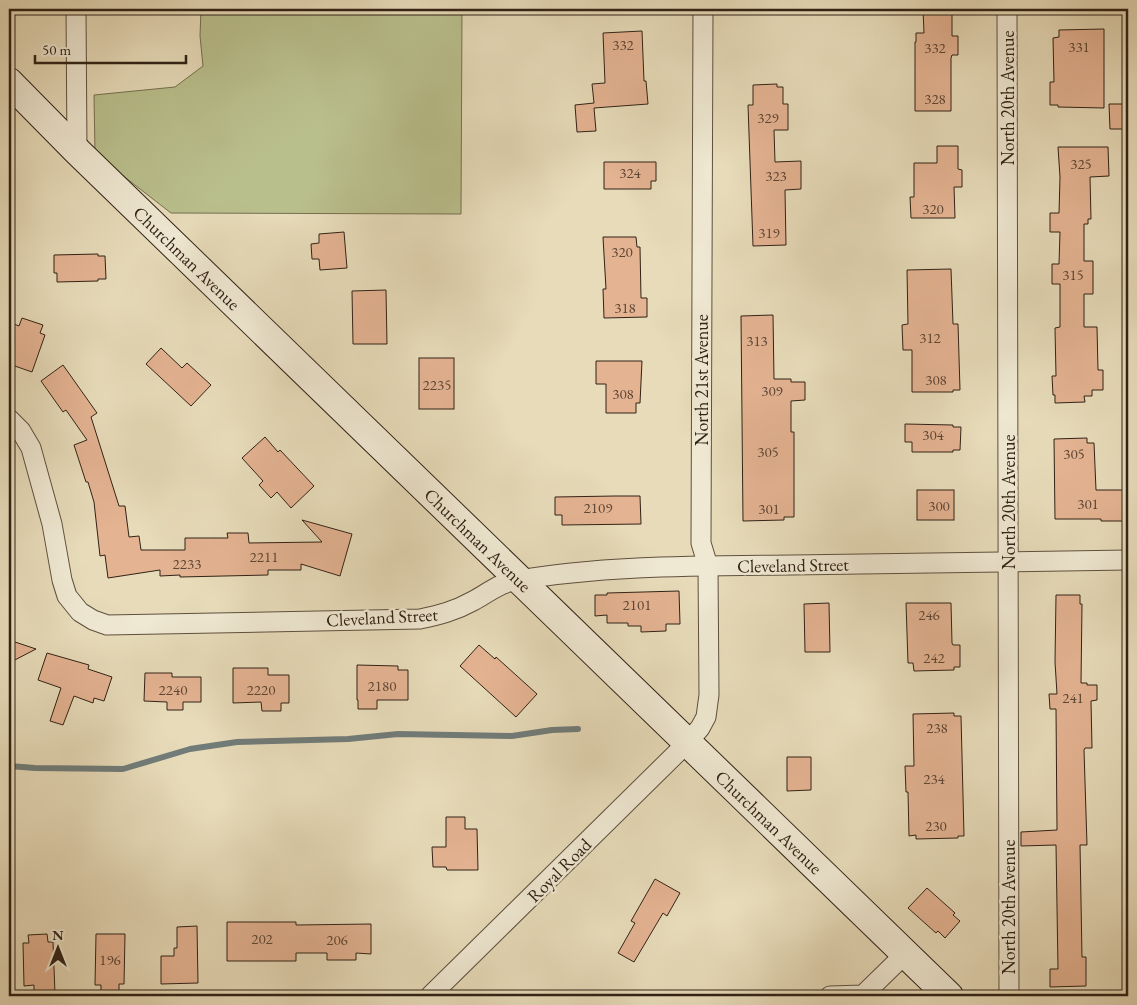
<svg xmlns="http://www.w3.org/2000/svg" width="1137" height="1005" font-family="'EB Garamond',serif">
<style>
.green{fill:#b9bf8c;stroke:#757051}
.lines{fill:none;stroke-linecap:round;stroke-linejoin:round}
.stream{stroke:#717c79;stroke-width:6}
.building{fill:#e4b392;stroke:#312216}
.street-casing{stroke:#5e503f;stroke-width:21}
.secondary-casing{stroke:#312216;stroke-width:30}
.street{stroke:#efe8d2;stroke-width:19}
.secondary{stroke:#efe8d2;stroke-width:28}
.labels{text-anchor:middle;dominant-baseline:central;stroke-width:5;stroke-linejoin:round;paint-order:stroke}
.number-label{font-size:15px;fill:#5e4635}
.street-label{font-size:18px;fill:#312216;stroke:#efe8d2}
</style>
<rect width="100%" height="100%" fill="#e7dbb9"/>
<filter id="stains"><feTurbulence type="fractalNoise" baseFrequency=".004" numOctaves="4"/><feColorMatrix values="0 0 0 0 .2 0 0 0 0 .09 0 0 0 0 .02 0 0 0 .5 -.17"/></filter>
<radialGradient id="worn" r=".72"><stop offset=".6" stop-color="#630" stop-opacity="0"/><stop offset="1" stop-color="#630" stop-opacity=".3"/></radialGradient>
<!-- green -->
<path class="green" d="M 201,9 L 462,9 L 461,214 L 171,213 L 95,154 L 94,95 L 175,87 L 203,66 L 200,36 Z"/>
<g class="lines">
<!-- stream -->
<path class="stream" d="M 9,766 L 35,768 L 123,769 L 190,749 L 237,742 L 348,739 L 398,734 L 512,736 L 552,730 L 578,729"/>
</g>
<!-- building -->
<g class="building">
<path d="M 923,9 L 952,9 L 952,36 L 958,36 L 958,55 L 952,55 L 951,58 L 951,111 L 915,111 L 915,42 L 916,42 L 916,33 L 924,33 Z"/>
<path d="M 1104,29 L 1104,108 L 1058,107 L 1058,105 L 1050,105 L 1050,82 L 1054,82 L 1053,38 L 1059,37 L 1059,30 Z"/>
<path d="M 642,31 L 644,81 L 646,81 L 648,104 L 594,108 L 596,131 L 577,132 L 575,105 L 594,103 L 592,84 L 605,83 L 603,33 Z"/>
<path d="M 777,84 L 777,87 L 783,87 L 783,104 L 788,104 L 788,130 L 774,130 L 775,162 L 801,161 L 801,189 L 785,190 L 786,245 L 753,246 L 748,105 L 753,105 L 753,85 Z"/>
<path d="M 1109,104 L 1128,104 L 1128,129 L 1110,129 Z"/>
<path d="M 937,146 L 958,146 L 958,169 L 962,170 L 962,187 L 954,187 L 955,218 L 911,218 L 910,197 L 914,197 L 914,163 L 937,163 Z"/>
<path d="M 1058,147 L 1108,147 L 1109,176 L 1090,177 L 1091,219 L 1088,219 L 1088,224 L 1084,224 L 1084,261 L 1093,261 L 1093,294 L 1084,294 L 1084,327 L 1097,327 L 1098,370 L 1103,370 L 1103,390 L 1092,390 L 1092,396 L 1084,396 L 1085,402 L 1055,403 L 1055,395 L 1053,395 L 1052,376 L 1056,376 L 1055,328 L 1060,327 L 1060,284 L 1052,284 L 1052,264 L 1059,264 L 1060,232 L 1050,232 L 1050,213 L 1059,213 L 1060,177 Z"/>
<path d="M 604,162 L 656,162 L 656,181 L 651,181 L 651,189 L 604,189 Z"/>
<path d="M 344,232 L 347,268 L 320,270 L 319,259 L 312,259 L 311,244 L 319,243 L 319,234 Z"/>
<path d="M 603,237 L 636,237 L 637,247 L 640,247 L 641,298 L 647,298 L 647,317 L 604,318 L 603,289 L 606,289 Z"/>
<path d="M 98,254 L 98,256 L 105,256 L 106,279 L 98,279 L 98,281 L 57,282 L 57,273 L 54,273 L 54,255 Z"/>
<path d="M 951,269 L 953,324 L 958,324 L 960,390 L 953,390 L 953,392 L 912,392 L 912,350 L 903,350 L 902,325 L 908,324 L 907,270 Z"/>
<path d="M 386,290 L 387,344 L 353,344 L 352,291 Z"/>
<path d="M 773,315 L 774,379 L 791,379 L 791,382 L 805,382 L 805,400 L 791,401 L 791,432 L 794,432 L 794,517 L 784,517 L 784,520 L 743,521 L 741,316 Z"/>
<path d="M 22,318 L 43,325 L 40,333 L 45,335 L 32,372 L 9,364 L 9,322 L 19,326 Z"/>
<path d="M 161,348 L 182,368 L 187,363 L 211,385 L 191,406 L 146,364 Z"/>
<rect x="419" y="358" width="35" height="51"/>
<path d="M 596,361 L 642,361 L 640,403 L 636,403 L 636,413 L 606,413 L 606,384 L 596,384 Z"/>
<path d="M 63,365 L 97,413 L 91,417 L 119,506 L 125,506 L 129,537 L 139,536 L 141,550 L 185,550 L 185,538 L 228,538 L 227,533 L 248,533 L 249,543 L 322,542 L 302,520 L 352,534 L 340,576 L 301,564 L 301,570 L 268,570 L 268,575 L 180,577 L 180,575 L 160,576 L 160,570 L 108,578 L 105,555 L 100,556 L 94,502 L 88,482 L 86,482 L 74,445 L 87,440 L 66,410 L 63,412 L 41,381 Z"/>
<path d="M 905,424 L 953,425 L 953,427 L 961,427 L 960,450 L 953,450 L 953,452 L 912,452 L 912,442 L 905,442 Z"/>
<path d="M 265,437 L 278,452 L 280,450 L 314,486 L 291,508 L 277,492 L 271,498 L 259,485 L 263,481 L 242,458 Z"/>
<path d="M 1087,438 L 1087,443 L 1094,443 L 1096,490 L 1128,490 L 1128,521 L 1101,521 L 1101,519 L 1055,519 L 1054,439 Z"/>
<rect x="917" y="490" width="37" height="30"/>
<path d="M 615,496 L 640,496 L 641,524 L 562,525 L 562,515 L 555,515 L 555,497 Z"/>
<path d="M 679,591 L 680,624 L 666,624 L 666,631 L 641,632 L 641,626 L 628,626 L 628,623 L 607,623 L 607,615 L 595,616 L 595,595 L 607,595 L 607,593 Z"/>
<path d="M 1056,595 L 1080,595 L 1080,604 L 1082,604 L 1081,683 L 1087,683 L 1087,685 L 1097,685 L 1097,700 L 1091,701 L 1092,748 L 1085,748 L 1084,750 L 1087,845 L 1080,845 L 1082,957 L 1086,957 L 1086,986 L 1050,987 L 1050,969 L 1058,969 L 1056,845 L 1021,846 L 1021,832 L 1057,830 L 1056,709 L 1050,709 L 1049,694 L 1057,694 L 1055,662 Z"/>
<path d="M 829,603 L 830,652 L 805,652 L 804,604 Z"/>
<path d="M 906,603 L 951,603 L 952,643 L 953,645 L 960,645 L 960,667 L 954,667 L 954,670 L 914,671 L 913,663 L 908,663 Z"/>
<path d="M 9,640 L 36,649 L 9,663 Z"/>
<path d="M 479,645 L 495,659 L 496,657 L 537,694 L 516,717 L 460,666 Z"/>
<path d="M 47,653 L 89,665 L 88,669 L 112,677 L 104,701 L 94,698 L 93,703 L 74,696 L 63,725 L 50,721 L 61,688 L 38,680 Z"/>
<path d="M 357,665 L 398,666 L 398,670 L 408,670 L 408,700 L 377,700 L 377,709 L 358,709 L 358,700 L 357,700 Z"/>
<path d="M 233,668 L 268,668 L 268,675 L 289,675 L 289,703 L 281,703 L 281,711 L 262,711 L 261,702 L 233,703 Z"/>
<path d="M 145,673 L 172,673 L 172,677 L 201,677 L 201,702 L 183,702 L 183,710 L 167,710 L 167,702 L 144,701 Z"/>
<path d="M 954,713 L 954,716 L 961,716 L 964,836 L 958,836 L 958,838 L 916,839 L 916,835 L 909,836 L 908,792 L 906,792 L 905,766 L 914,766 L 913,714 Z"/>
<path d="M 787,757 L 811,757 L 811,790 L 787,791 Z"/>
<path d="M 446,817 L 465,817 L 465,829 L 477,829 L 478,870 L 447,870 L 446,867 L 433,867 L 432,847 L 446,847 Z"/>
<path d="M 655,879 L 680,893 L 667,916 L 663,913 L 634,962 L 618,953 L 635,923 L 631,921 Z"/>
<path d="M 927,888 L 955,913 L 953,915 L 960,921 L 945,938 L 938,931 L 936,933 L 908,908 Z"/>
<path d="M 227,922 L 296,922 L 296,925 L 371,924 L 371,954 L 356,953 L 356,960 L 327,960 L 327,953 L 296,953 L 296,961 L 227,961 Z"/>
<path d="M 197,926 L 198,983 L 161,984 L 161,956 L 174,956 L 174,948 L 177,948 L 177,927 Z"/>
<path d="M 47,934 L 48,942 L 53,942 L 55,994 L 34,994 L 34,985 L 24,986 L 23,943 L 29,943 L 28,935 Z"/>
<path d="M 96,934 L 125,934 L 124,984 L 119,984 L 119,992 L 101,992 L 101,985 L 95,985 Z"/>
</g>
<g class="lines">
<!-- street casing -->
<g class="street-casing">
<g id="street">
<path d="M 76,9 L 77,151"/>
<path d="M 1007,9 L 1009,996"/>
<path d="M 9,419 L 21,431 L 31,448 L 52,524 L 62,580 L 67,596 L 80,612 L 93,620 L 107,625 L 420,619 C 439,615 455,611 473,601 C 487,594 497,584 513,581 C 605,565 699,566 792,565 C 904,564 1016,562 1128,560"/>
<path d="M 430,996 L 687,743 L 700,728 L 706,717 L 709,695 L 708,566 L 701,543 L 703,9"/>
<path d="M 830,996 L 863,995 L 905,954"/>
</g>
</g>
<!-- secondary casing -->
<g class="secondary-casing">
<path id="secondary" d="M 9,82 L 77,151 L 949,996"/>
</g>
<!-- street -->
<use href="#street" class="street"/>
<!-- secondary -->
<use href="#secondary" class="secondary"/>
</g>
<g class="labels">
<!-- number labels -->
<g class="number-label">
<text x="623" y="44">332</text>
<text x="1079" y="46">331</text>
<text x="935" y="47">332</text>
<text x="935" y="98">328</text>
<text x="768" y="117">329</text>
<text x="1081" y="163">325</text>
<text x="630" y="172">324</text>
<text x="776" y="175">323</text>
<text x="933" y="208">320</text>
<text x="769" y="232">319</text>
<text x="622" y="251">320</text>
<text x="1073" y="274">315</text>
<text x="625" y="307">318</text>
<text x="930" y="337">312</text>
<text x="757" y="340">313</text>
<text x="936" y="379">308</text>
<text x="437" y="384">2235</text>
<text x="772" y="390">309</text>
<text x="623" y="393">308</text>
<text x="933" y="434">304</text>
<text x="768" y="451">305</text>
<text x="1074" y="453">305</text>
<text x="1088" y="503">301</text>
<text x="939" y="505">300</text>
<text x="598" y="507">2109</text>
<text x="769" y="508">301</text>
<text x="264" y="556">2211</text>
<text x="187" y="563">2233</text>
<text x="637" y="604">2101</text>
<text x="929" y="614">246</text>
<text x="934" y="657">242</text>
<text x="382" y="685">2180</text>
<text x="173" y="689">2240</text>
<text x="261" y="689">2220</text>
<text x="1073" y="697">241</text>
<text x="937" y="727">238</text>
<text x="934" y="778">234</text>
<text x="936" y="825">230</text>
<text x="262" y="938">202</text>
<text x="337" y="939">206</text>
<text x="110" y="959">196</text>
</g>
<!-- street labels -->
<g class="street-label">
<text transform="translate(1007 98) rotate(-90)">North 20th Avenue</text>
<text transform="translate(187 258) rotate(44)">Churchman Avenue</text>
<text transform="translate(701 380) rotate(-90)">North 21st Avenue</text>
<text transform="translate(1008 502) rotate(-90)">North 20th Avenue</text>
<text transform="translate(478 540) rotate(44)">Churchman Avenue</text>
<text transform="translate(793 565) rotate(-1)">Cleveland Street</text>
<text transform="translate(382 617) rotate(-3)">Cleveland Street</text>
<text transform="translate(769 822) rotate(44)">Churchman Avenue</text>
<text transform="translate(559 870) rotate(-45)">Royal Road</text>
<text transform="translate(1008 907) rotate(-90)">North 20th Avenue</text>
</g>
</g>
<!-- margin -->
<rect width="1137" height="1005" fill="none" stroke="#e7dbb9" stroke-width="30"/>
<rect x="10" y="10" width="1117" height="985" fill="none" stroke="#312216" stroke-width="2.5"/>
<rect x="15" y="15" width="1107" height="975" fill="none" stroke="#312216"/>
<!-- north arrow -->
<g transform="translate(58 948)" stroke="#efe8d2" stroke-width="4" paint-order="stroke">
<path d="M0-4L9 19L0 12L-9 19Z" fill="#312216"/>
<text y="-8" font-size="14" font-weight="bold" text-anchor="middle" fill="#312216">N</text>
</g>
<!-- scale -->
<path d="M35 55v8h151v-8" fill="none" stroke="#312216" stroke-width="2.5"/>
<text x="42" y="55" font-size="15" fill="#312216" stroke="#efe8d2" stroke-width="4" paint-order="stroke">50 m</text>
<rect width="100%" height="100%" filter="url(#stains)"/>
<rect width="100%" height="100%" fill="url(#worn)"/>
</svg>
